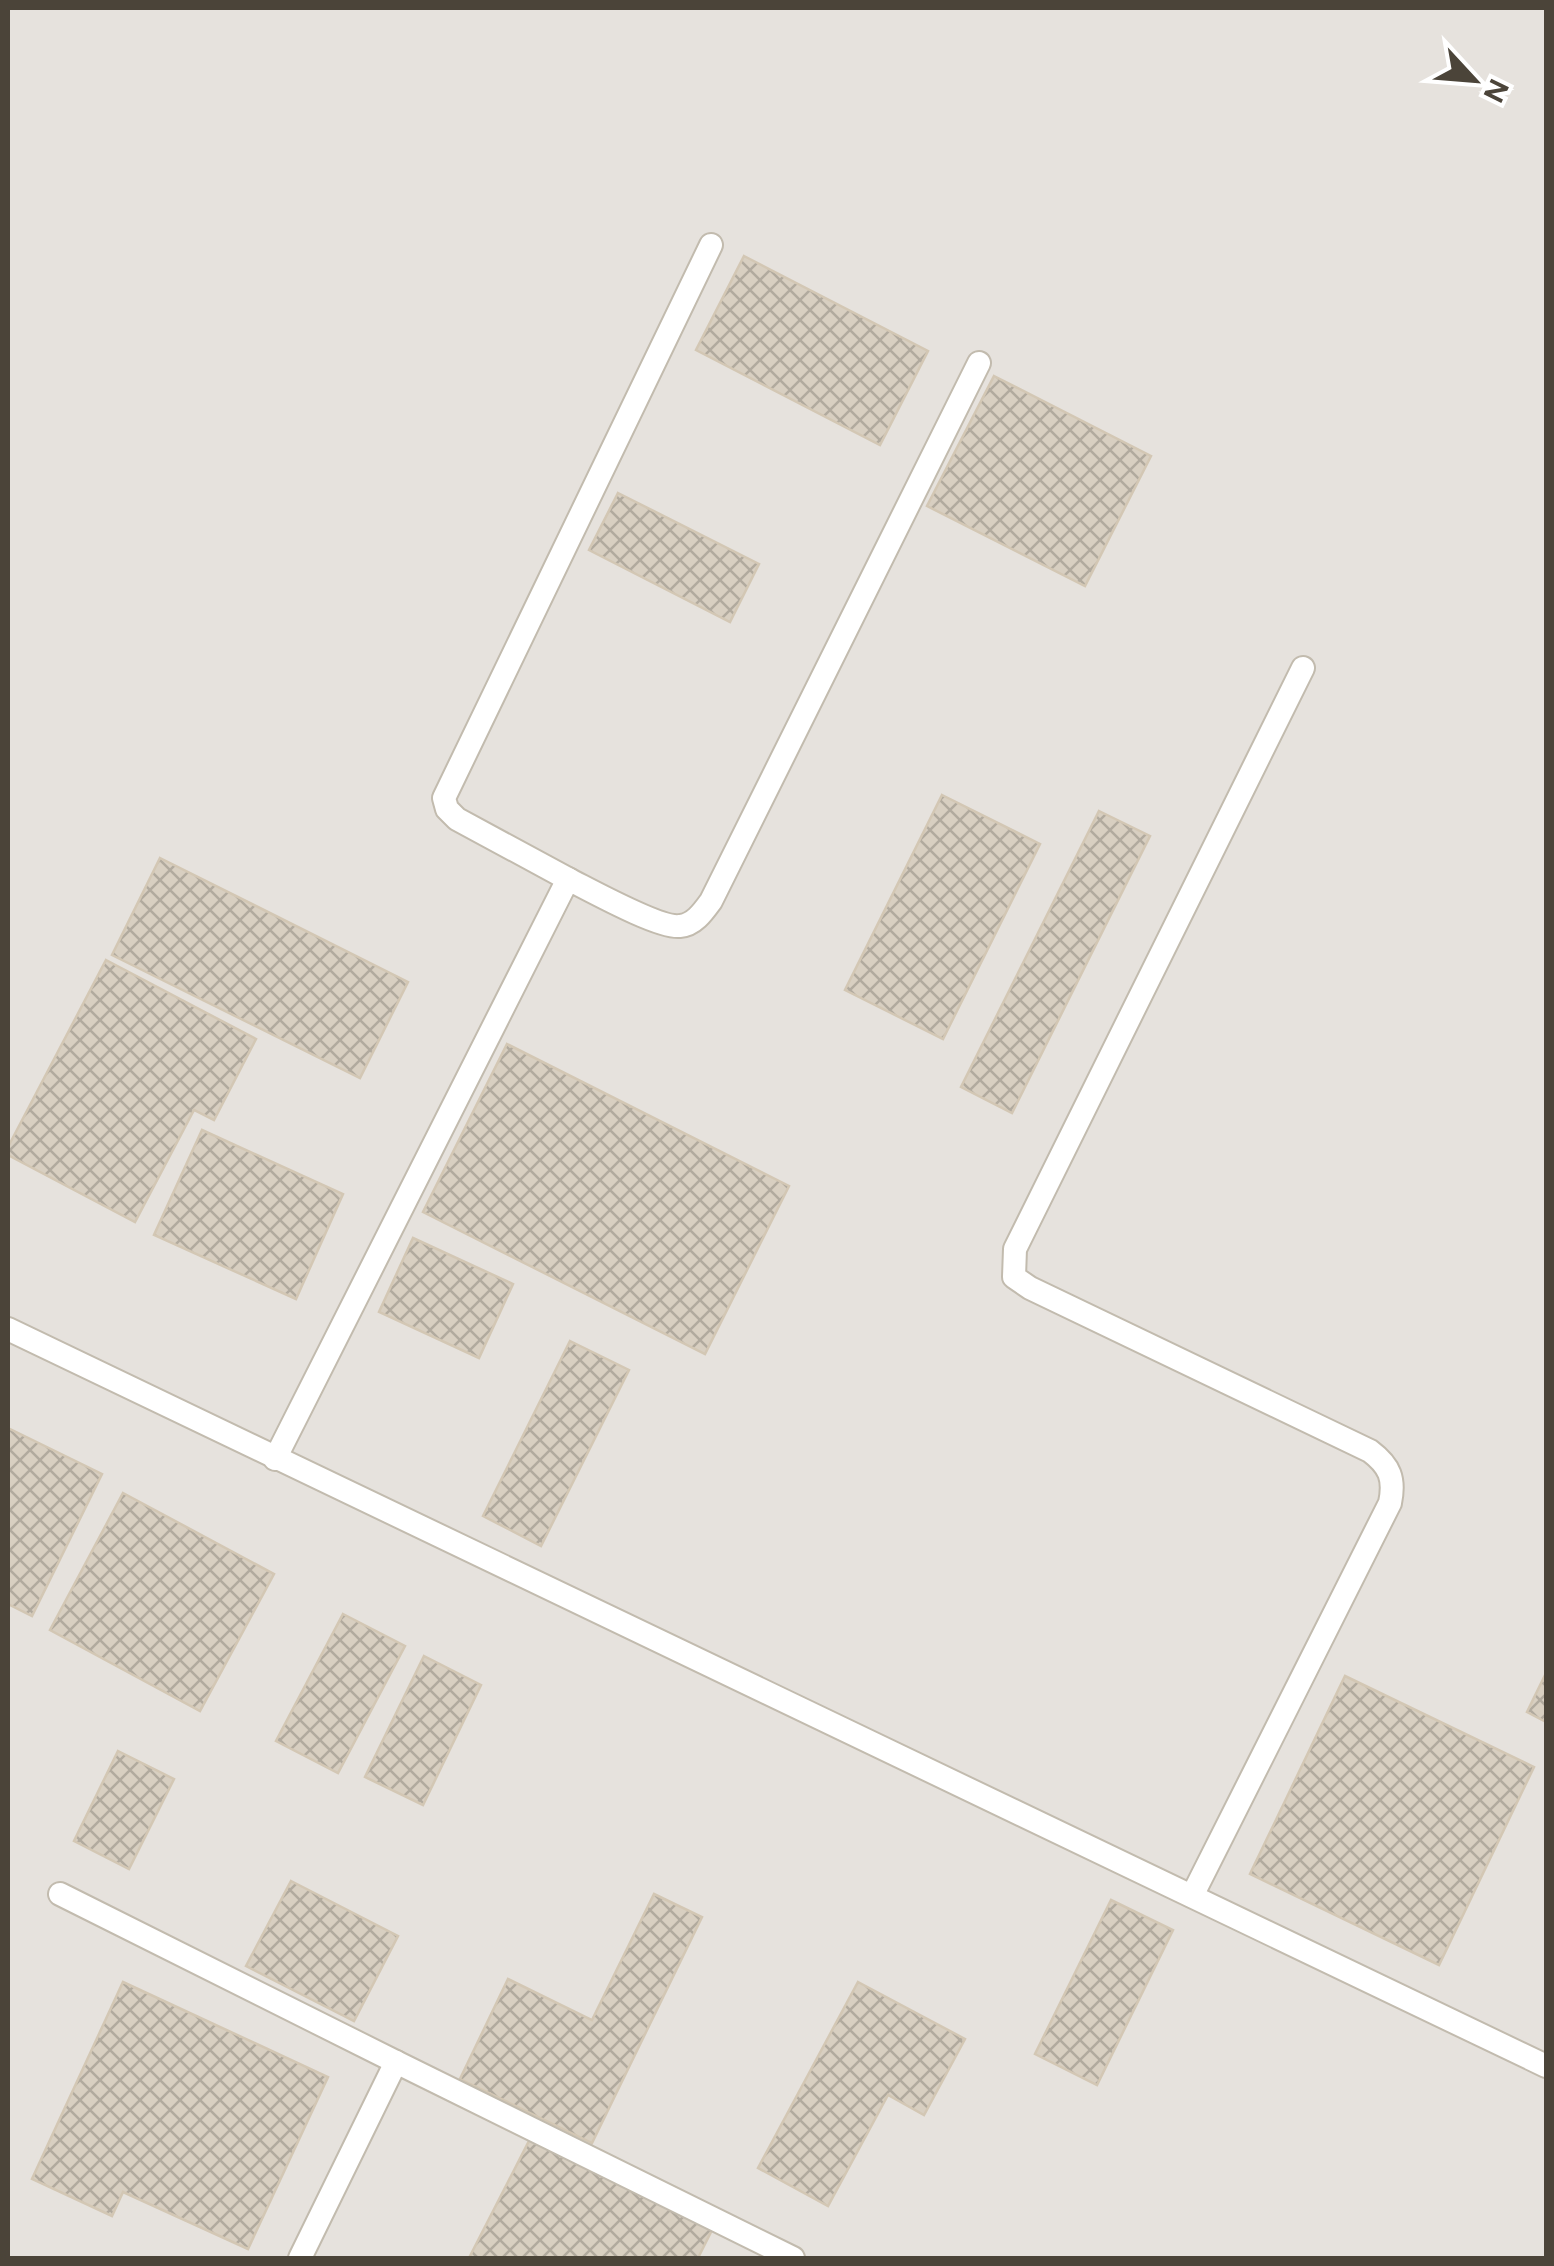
<svg xmlns="http://www.w3.org/2000/svg" width="1554" height="2266" font-family="Figtree,sans-serif">
<style>
.industrial{fill:#e6e2dd}
.building{fill:url(#building-cross-hatch);stroke:#d3c7b4;stroke-width:2.5}
.lines{fill:none;stroke-linecap:round;stroke-linejoin:round}
.lane-casing{stroke:#c2bbae;stroke-width:26}
.lane{stroke:#fff;stroke-width:22}
</style>
<defs>
<pattern id="building-cross-hatch" width="8" height="8" patternUnits="userSpaceOnUse" patternTransform="scale(2.5)"><rect width="8" height="8" fill="#d8cfc1"/><path d="M0 0l8 8M0 8l8-8" fill="none" stroke="#b1aa9e"/></pattern>
</defs>
<rect width="100%" height="100%" fill="#f6f3ec"/>
<!-- industrial -->
<rect class="industrial" x="8" y="8" width="1538" height="2250"/>
<!-- building -->
<g class="building">
<path d="M 744,256 L 928,351 L 880,445 L 696,350 Z"/>
<path d="M 994,376 L 1151,456 L 1085,586 L 927,506 Z"/>
<path d="M 618,493 L 759,564 L 730,622 L 589,550 Z"/>
<path d="M 942,795 L 1040,844 L 943,1039 L 845,990 Z"/>
<path d="M 1099,811 L 1150,836 L 1012,1113 L 961,1087 Z"/>
<path d="M 160,858 L 408,982 L 360,1078 L 112,955 Z"/>
<path d="M 106,960 L 256,1039 L 214,1120 L 194,1110 L 135,1222 L 8,1155 L 8,1147 Z"/>
<path d="M 507,1044 L 789,1186 L 705,1354 L 423,1212 Z"/>
<path d="M 202,1130 L 343,1194 L 296,1299 L 154,1235 Z"/>
<path d="M 413,1238 L 513,1284 L 479,1358 L 379,1312 Z"/>
<path d="M 570,1341 L 629,1370 L 541,1546 L 483,1516 Z"/>
<path d="M 8,1428 L 102,1474 L 32,1616 L 8,1604 Z"/>
<path d="M 123,1493 L 274,1574 L 200,1711 L 50,1630 Z"/>
<path d="M 343,1614 L 405,1646 L 338,1773 L 276,1741 Z"/>
<path d="M 424,1656 L 481,1685 L 423,1805 L 365,1777 Z"/>
<path d="M 1546,1673 L 1546,1722 L 1527,1712 Z"/>
<path d="M 1345,1676 L 1534,1767 L 1439,1965 L 1250,1874 Z"/>
<path d="M 118,1751 L 174,1779 L 129,1869 L 74,1841 Z"/>
<path d="M 291,1881 L 398,1936 L 354,2021 L 246,1966 Z"/>
<path d="M 654,1894 L 702,1917 L 592,2143 L 460,2079 L 508,1979 L 592,2020 Z"/>
<path d="M 1111,1900 L 1173,1930 L 1097,2085 L 1035,2054 Z"/>
<path d="M 123,1982 L 328,2077 L 248,2249 L 123,2192 L 112,2216 L 32,2179 Z"/>
<path d="M 858,1982 L 965,2039 L 924,2115 L 888,2095 L 828,2206 L 758,2168 Z"/>
<path d="M 531,2137 L 712,2230 L 698,2258 L 469,2258 Z"/>
</g>
<g class="lines">
<!-- lane casing -->
<g class="lane-casing">
<g id="lane">
<path d="M 568,879 L 457,819 L 447,809 L 444,798 L 711,245"/>
<path d="M 8,1329 L 1546,2066"/>
<path d="M 275,1459 L 568,879 C 590,890 660,929 680,926 C 694,925 703,912 711,901 L 979,363"/>
<path d="M 60,1894 L 396,2062"/>
<path d="M 1192,1896 L 1390,1503 C 1395,1479 1390,1466 1370,1451 L 1030,1288 L 1014,1277 L 1015,1249 L 1303,668"/>
<path d="M 300,2258 L 396,2062 L 793,2258"/>
</g>
</g>
<!-- lane -->
<use href="#lane" class="lane"/>
</g>
<!-- border -->
<rect width="1554" height="2266" fill="none" stroke="#4b4439" stroke-width="20"/>
<!-- north arrow -->
<g transform="translate(1474 80) rotate(116)" stroke="#ffffff" stroke-width="8" paint-order="stroke">
<path d="M0-8L18 38L0 25L-18 38Z" fill="#4b4439"/>
<text y="-15" font-size="28" font-weight="bold" text-anchor="middle" fill="#4b4439">N</text>
</g>
</svg>
